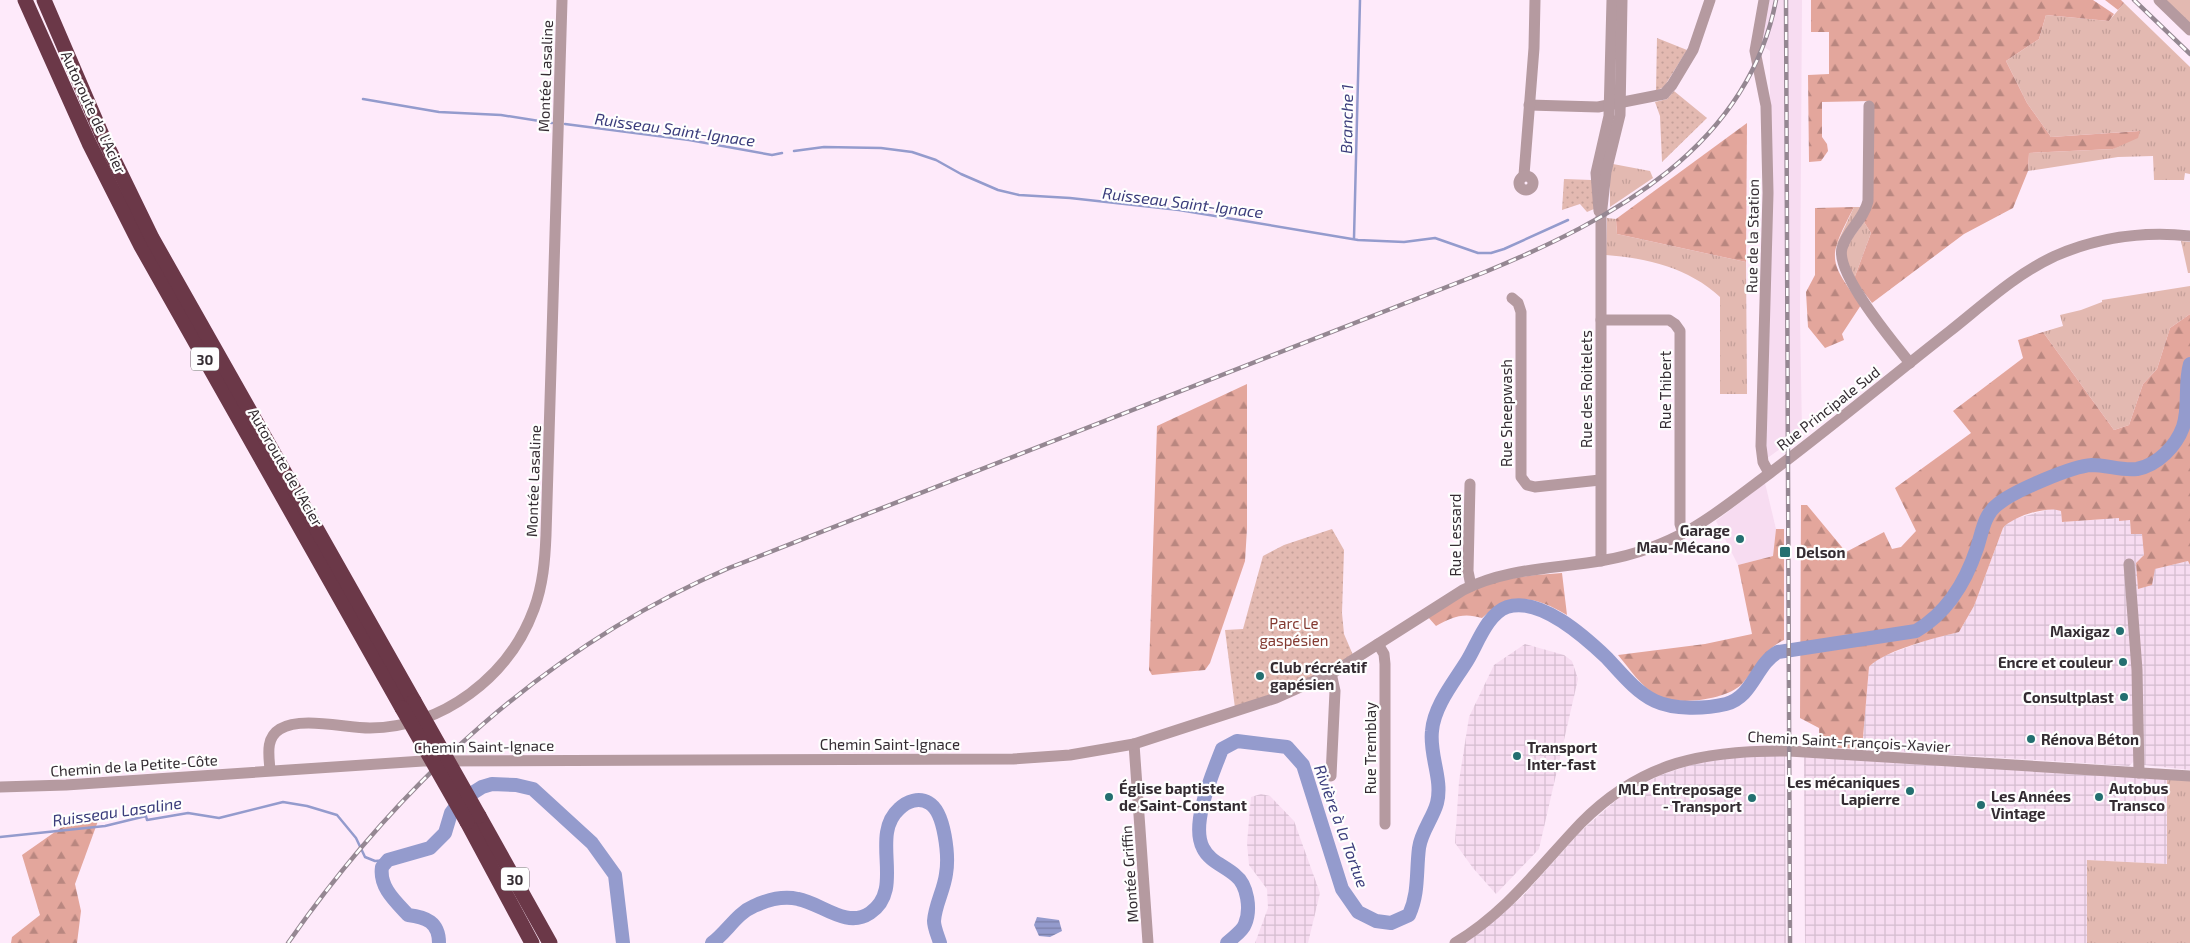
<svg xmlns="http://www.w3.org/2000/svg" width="2190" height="943" font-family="'Exo 2',sans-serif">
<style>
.built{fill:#f7dcf1}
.industrial{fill:url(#industrial-grid)}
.grass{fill:url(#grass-tufts)}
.forest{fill:url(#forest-firs)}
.park{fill:url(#park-dots)}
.water{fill:url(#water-rules)}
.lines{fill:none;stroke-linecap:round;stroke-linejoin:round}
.stream{stroke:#949bcd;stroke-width:2.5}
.river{stroke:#949bcd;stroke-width:14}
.minor{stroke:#b59aa0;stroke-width:11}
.highway{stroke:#6b3848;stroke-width:15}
.rail-casing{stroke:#958792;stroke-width:4.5}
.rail{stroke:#fefefe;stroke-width:2.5;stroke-dasharray:8;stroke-linecap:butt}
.highway-bridge{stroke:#6b3848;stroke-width:15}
.poi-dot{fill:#236f70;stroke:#fefefe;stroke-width:2}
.labels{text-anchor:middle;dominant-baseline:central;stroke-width:4.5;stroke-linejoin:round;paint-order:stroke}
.shield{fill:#fefefe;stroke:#716b6f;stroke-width:1}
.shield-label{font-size:14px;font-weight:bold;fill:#342c32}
.street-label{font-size:15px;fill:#342c32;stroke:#fefefe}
.poi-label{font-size:15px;font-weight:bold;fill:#342c32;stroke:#fefefe;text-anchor:start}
.park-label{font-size:15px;fill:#833930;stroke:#fefefe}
.water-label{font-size:16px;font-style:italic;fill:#3a3c7b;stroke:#fefefe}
</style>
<defs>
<pattern id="industrial-grid" width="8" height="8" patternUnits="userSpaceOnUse" patternTransform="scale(1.25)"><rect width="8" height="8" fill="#f7dcf1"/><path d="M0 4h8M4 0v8" fill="none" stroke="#d4bdcf"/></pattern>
<pattern id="grass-tufts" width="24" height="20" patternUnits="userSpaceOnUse" patternTransform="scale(1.25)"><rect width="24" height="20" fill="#e3b9b1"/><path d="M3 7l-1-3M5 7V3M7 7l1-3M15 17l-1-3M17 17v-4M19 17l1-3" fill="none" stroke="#c39f99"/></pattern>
<pattern id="forest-firs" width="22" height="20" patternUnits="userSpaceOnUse" patternTransform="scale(1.25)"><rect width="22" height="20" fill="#e3a69c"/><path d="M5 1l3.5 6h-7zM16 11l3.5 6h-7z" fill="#b98780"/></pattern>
<pattern id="park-dots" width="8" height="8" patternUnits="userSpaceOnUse" patternTransform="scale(1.25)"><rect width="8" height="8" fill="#e3b9b1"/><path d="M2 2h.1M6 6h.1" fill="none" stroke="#c39f99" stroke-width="1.8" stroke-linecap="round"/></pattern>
<pattern id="water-rules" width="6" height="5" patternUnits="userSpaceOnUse" patternTransform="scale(1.25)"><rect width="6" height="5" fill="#949bcd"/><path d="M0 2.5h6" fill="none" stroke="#7a7fa7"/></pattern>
</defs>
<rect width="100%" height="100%" fill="#feeafa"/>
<!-- built -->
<g class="built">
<path d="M 1768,0 L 1802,0 L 1800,315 L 1802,433 L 1766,459 L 1770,295 L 1770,51 L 1759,43 Z"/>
<path d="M 1765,483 L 1776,529 L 1773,556 L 1738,565 L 1716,521 Z"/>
</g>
<!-- industrial -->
<g class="industrial">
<path d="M 2054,508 L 2061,511 L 2062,522 L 2119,518 L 2130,520 L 2131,534 L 2142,533 L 2144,555 L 2136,563 L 2138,589 L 2155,569 L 2188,561 L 2190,565 L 2190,770 L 2144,765 L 2131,634 L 2134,761 L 2129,766 L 1862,749 L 1869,667 L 1878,658 L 1933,638 L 1959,632 L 1974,606 L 2003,528 L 2010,520 Z"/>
<path d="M 1525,644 L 1564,655 L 1572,661 L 1578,679 L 1539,849 L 1496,894 L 1473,868 L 1455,843 L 1459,781 L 1469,717 L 1494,665 Z"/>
<path d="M 1785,755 L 1786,943 L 1464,943 L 1521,898 L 1580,832 L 1623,794 L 1661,775 L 1712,758 Z"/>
<path d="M 1804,757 L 2167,779 L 2167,864 L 2087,860 L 2087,943 L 1805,943 Z"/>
<path d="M 1261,794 L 1270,796 L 1294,821 L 1320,893 L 1308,943 L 1255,943 L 1268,908 L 1267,889 L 1249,865 L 1247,843 L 1251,797 Z"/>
</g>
<!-- grass -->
<g class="grass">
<path d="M 2165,0 L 2190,0 L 2190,24 Z"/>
<path d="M 2124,3 L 2190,67 L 2190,174 L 2185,173 L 2184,180 L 2154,180 L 2153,156 L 2118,157 L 2028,171 L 2029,153 L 2113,149 L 2139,131 L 2051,137 L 2027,103 L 2006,61 L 2039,39 L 2046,15 L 2109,21 Z"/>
<path d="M 1613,164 L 1650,171 L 1653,178 L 1610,207 L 1610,175 Z"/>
<path d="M 1854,207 L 1862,207 L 1834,250 Z"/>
<path d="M 1607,218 L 1616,219 L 1617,234 L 1746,262 L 1747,394 L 1720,394 L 1720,297 C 1689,268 1647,258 1606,255 Z"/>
<path d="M 1864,222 L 1871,233 L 1854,279 L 1848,271 L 1845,248 Z"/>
<path d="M 2181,241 L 2190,242 L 2190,273 L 2188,273 Z"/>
<path d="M 2190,286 L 2190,314 L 2170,328 L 2157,369 L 2143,384 L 2129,425 L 2114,430 L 2043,332 L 2063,326 L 2060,315 L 2081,310 L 2102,302 L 2102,300 Z"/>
<path d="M 2167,779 L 2190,781 L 2190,943 L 2087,943 L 2087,860 L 2167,864 Z"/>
</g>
<!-- forest -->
<g class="forest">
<path d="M 1811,0 L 2093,0 L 2114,14 L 2109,21 L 2046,15 L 2039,39 L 2006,61 L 2027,103 L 2051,137 L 2140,131 L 2138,138 L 2113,149 L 2029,153 L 2028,171 L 2013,208 L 1964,234 L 1872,303 L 1854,279 L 1871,233 L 1864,222 L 1873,198 L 1871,101 L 1822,102 L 1822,137 L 1827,144 L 1828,151 L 1821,161 L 1809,162 L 1808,75 L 1829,74 L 1829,32 L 1811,32 Z"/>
<path d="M 2105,0 L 2121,0 L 2124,3 L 2118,10 Z"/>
<path d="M 1747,123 L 1746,262 L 1617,234 L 1616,219 Z"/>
<path d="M 1854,207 C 1828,258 1827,259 1861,305 L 1842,334 L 1844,340 L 1825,348 L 1808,327 L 1806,292 L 1815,275 L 1815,208 Z"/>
<path d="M 2190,314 L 2190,565 L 2188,561 L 2155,569 L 2152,585 L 2138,589 L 2136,563 L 2144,555 L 2142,534 L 2131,534 L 2130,520 L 2119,521 L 2119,518 L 2062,522 L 2061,511 C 2048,505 2012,517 2003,528 L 1974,606 L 1959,632 C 1935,638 1885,650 1869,667 L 1862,749 L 1820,747 L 1819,728 L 1800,718 L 1801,505 L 1807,505 L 1846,552 L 1884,532 L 1892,549 L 1901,547 L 1916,531 L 1895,488 L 1971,433 L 1953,411 L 2023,358 L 2018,340 L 2043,332 L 2114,430 L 2129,425 L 2143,384 L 2157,369 L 2170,328 Z"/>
<path d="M 1247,384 L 1247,529 L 1245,561 L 1210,663 L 1205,670 L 1152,675 L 1149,670 L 1157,426 Z"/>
<path d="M 1776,529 L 1784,529 L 1784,640 C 1763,650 1757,668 1742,684 C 1726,700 1678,706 1658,696 C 1641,687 1630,669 1618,655 L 1705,644 L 1752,634 L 1738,565 L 1773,556 Z"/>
<path d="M 1562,573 L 1567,615 C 1535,596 1511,591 1482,618 C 1463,612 1452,617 1436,626 L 1428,617 C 1448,606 1467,590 1489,584 C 1513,576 1538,575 1562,573 Z"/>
<path d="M 72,820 L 98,821 L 75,884 L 81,911 L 77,943 L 11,943 L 12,937 L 40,915 L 22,855 Z"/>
</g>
<!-- park -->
<g class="park">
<path d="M 1657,38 L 1687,50 L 1664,87 L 1656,91 Z"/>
<path d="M 1674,91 L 1707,118 L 1662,162 L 1660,116 L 1655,102 L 1667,99 Z"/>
<path d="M 1564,179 L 1592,180 L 1594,209 L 1587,212 L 1580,204 L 1562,210 Z"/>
<path d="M 1332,529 L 1344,550 L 1342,613 L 1344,634 L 1353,655 L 1321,675 L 1235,708 L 1225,630 L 1243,629 L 1263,556 L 1284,545 Z"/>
</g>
<!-- water -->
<path class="water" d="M 1037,917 L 1059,920 L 1062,931 L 1050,937 L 1039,936 L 1034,925 Z"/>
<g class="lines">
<!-- stream -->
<g class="stream">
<path d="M 363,99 L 439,112 L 501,115 L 552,123"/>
<path d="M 565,124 L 689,140 L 772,155 L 782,153"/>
<path d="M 794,151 L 824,147 L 881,148 L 912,152 L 936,160 L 961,174 L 998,190 L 1019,195 L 1070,198 L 1179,210 L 1358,240 L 1404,242 L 1435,238 L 1478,253 L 1491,253 L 1504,249 L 1568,220"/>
<path d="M 1354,238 L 1360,0"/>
<path d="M 0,837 L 105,826 L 146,816 L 147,820 L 188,813 L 219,818 L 283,802 L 307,806 L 337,815 L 356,838 L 365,857 L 375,861 L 388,860"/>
</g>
<!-- river -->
<g class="river">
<path d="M 439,943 C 439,922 426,917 408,915 C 395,901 379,887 382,867 L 388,860 L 430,848 L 445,833 L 451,813 L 460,801 L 482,787 L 492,784 L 516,785 L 533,789 L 592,843 L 615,875 L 623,943"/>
<path d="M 712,943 C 727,932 737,913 754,906 C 767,900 784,896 798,899 C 821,903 846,929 870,913 C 906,889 869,836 899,809 C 907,801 919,797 929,803 C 945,812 949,857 946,874 C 944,890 935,905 934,921 C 934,928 938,936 940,943"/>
<path d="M 1227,943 C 1232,938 1243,931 1245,924 C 1251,910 1248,885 1235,875 C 1225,866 1209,861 1203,848 C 1190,824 1213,773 1222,749 L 1237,741 L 1287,747 L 1303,765 L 1342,889 L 1358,912 L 1376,921 L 1391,923 L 1409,915 C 1419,893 1416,872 1419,848 C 1421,832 1433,818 1437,803 C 1443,779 1429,755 1432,731 C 1434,706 1454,682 1467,661 C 1477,645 1487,614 1507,607 C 1540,596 1585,637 1607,658 C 1621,673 1636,692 1655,701 C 1674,710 1705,709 1726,704 C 1753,697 1756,664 1778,652 L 1916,631 C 1947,613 1966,581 1977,548 C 1982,533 1984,514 1998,504 C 2014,491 2072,466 2092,465 C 2107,465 2122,471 2137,469 C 2158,465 2176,446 2183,427 C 2190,406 2184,385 2190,364"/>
</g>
<!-- minor -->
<g class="minor">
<path d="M 1764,0 L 1755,51 L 1766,106 L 1768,193 L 1761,446 L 1763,462 L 1769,473"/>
<path d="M 2159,0 L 2190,30"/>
<path d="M 1529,105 L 1598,107 L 1664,94 L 1672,85 L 1693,50 L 1710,0"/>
<path d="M 1869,106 L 1868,201 C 1864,220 1847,230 1842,248 C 1835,273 1893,342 1910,363"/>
<path d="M 1524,175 L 1534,48 L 1535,0"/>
<circle cx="1526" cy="183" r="7"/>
<path d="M 1599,211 L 1596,173 L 1609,116 L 1612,0"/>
<path d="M 1512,298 L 1518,303 L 1521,312 L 1521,477 L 1527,485 L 1535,487 L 1600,480"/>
<path d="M 1601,320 L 1669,320 L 1675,324 L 1680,331 L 1680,524 L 1683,533"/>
<path d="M 1470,484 L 1468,571 L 1471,586"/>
<path d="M 1601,561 L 1601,217 L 1606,172 L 1620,115 L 1622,0"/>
<path d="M 2129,564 L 2137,670 L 2139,773"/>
<path d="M 1378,644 L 1384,654 L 1385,664 L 1385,824"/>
<path d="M 1331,673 L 1335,691 L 1331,776"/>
<path d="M 1134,744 L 1148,943"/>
<path d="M 270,770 C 269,756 265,738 280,729 C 301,716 345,728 370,728 C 443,727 509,677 534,609 C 543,585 545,560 546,535 L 562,0"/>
<path d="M 0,787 L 66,785 L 423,761 L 1013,759 L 1070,755 L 1134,744 L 1276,698 L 1334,672 L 1463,590 C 1508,567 1557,569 1605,560 C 1635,555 1666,543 1691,529 C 1719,513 1744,492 1770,473 C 1831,427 1890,378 1950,331 C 1984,304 2016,274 2055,256 C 2099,237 2143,231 2190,236"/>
<path d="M 1455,943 C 1507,912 1540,866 1581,823 C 1642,761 1706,750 1789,751 L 2190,776"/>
</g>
<!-- highway -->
<g class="highway">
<path d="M 25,0 L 89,143 L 141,246 L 402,708"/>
<path d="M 44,0 L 102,135 L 152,238 L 414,701"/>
<path d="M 479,816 L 550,943"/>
<path d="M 467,822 L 532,943"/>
</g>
<!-- rail casing -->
<g class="rail-casing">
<g id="rail">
<path d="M 1786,0 L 1790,943"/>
<path d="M 2134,0 L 2190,54"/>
<path d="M 288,943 C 400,782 548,646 729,568 L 1485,272 C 1611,220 1748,148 1776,0"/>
</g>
</g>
<!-- rail -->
<use href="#rail" class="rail"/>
<!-- highway-bridge -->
<g class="highway-bridge">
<path d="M 414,701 L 479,816"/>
<path d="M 402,708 L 467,822"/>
</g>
</g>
<!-- markers -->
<g class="poi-dot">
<circle cx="1740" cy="539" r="5"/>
<rect x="1779" y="546" width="12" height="12" rx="2.5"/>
<circle cx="2120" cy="631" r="5"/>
<circle cx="2123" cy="662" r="5"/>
<circle cx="1260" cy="676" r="5"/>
<circle cx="2124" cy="697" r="5"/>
<circle cx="2031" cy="739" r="5"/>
<circle cx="1517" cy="756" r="5"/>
<circle cx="1910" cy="791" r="5"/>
<circle cx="1109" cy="797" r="5"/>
<circle cx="2099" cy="797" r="5"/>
<circle cx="1752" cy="798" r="5"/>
<circle cx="1981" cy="805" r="5"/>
</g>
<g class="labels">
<!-- shield labels -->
<g class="shield">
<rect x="191" y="347.5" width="28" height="23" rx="4"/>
<rect x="501" y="867.5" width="28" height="23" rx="4"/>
</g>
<g class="shield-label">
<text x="205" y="359">30</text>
<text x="515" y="879">30</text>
</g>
<!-- street labels -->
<g class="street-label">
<text transform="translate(545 76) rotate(-88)">Montée Lasaline</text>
<text transform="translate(94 112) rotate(65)">Autoroute de l'Acier</text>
<text transform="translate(1752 236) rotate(-89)">Rue de la Station</text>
<text transform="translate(1586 389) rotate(-90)">Rue des Roitelets</text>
<text transform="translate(1665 390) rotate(-90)">Rue Thibert</text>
<text transform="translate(1828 408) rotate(-38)">Rue Principale Sud</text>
<text transform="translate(1506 413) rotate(-90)">Rue Sheepwash</text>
<text transform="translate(286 467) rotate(60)">Autoroute de l'Acier</text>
<text transform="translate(533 481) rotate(-88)">Montée Lasaline</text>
<text transform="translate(1455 535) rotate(-90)">Rue Lessard</text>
<text transform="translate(1849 741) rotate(3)">Chemin Saint-François-Xavier</text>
<text x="890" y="744">Chemin Saint-Ignace</text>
<text transform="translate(484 746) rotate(-1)">Chemin Saint-Ignace</text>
<text transform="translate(1370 748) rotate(-90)">Rue Tremblay</text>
<text transform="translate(134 765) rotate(-4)">Chemin de la Petite-Côte</text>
<text transform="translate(1129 874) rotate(-94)">Montée Griffin</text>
</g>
<!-- poi labels -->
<g class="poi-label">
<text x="1730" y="530" text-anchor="end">Garage<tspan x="1730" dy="17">Mau-Mécano</tspan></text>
<text x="1796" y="552">Delson</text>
<text x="2110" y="631" text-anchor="end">Maxigaz</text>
<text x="2113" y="662" text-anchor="end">Encre et couleur</text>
<text x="1270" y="667">Club récréatif<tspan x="1270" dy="17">gapésien</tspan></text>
<text x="2114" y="697" text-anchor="end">Consultplast</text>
<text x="2041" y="739">Rénova Béton</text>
<text x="1527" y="747">Transport<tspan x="1527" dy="17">Inter-fast</tspan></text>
<text x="1900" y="782" text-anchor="end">Les mécaniques<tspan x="1900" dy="17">Lapierre</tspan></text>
<text x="1119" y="788">Église baptiste<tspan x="1119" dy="17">de Saint-Constant</tspan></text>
<text x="2109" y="788">Autobus<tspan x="2109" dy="17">Transco</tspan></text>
<text x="1742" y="789" text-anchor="end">MLP Entreposage<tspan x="1742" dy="17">- Transport</tspan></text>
<text x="1991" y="796">Les Années<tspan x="1991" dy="17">Vintage</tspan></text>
</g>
<!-- park labels -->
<g class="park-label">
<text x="1294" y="623">Parc Le<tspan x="1294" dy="17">gaspésien</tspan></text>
</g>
<!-- water labels -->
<g class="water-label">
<text transform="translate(1346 119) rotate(-89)">Branche 1</text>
<text transform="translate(675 129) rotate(8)">Ruisseau Saint-Ignace</text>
<text transform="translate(1183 202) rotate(7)">Ruisseau Saint-Ignace</text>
<text transform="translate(117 811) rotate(-8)">Ruisseau Lasaline</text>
<text transform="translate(1342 826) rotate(70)">Rivière à la Tortue</text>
</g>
</g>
</svg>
